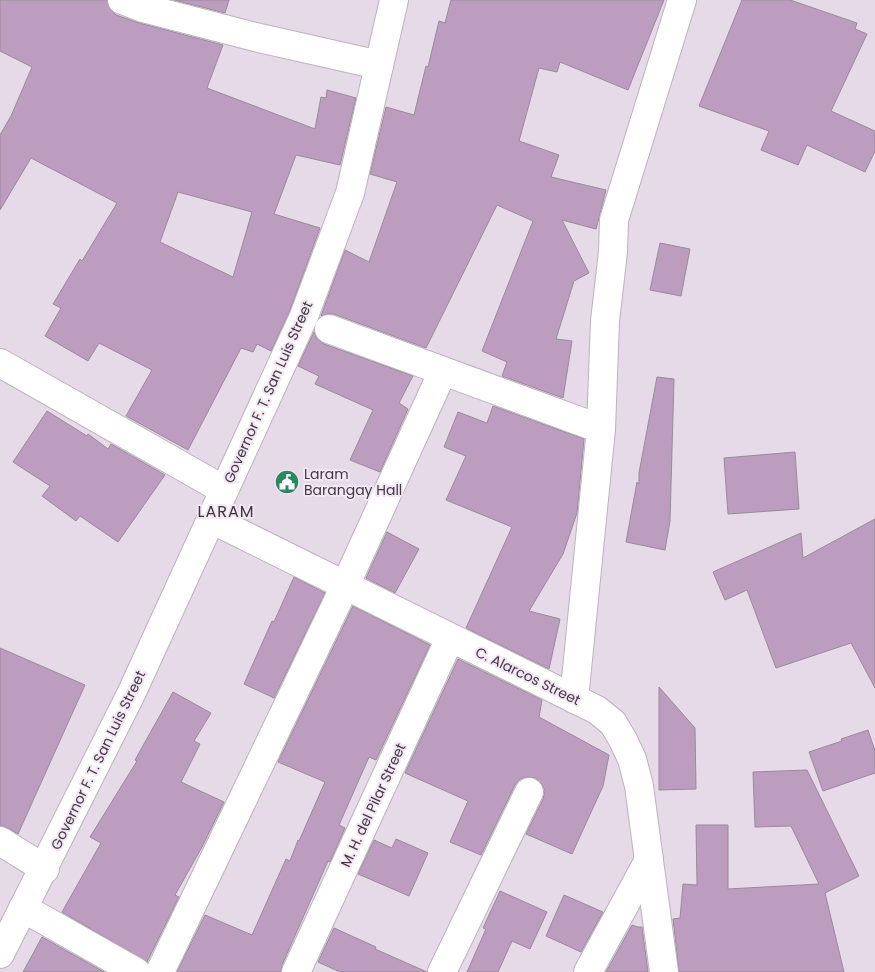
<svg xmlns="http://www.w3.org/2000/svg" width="875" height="972" font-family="Poppins,sans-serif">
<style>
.building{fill:#bc9dbf;stroke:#988b99;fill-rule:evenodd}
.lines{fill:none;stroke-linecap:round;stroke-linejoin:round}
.street-casing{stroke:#beb1bf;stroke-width:30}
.secondary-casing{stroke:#beb1bf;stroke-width:30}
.street{stroke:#fff;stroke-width:28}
.secondary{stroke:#fff;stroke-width:28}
.labels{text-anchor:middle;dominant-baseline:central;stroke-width:4;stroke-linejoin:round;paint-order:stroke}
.street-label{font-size:14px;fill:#3f3a40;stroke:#f4e6f5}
.poi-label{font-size:14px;fill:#3f3a40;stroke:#f4e6f5;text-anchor:start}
.quarter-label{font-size:16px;letter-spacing:1px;fill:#3e333f;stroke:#f4e6f5}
</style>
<rect width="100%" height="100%" fill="#e6d9e8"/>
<!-- building -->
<g class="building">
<path d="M 0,0 L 107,0 L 110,9 L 116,15 L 139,23 L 223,45 L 207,88 L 315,129 L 321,97 L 326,98 L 327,90 L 356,98 L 340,165 L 296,155 L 274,214 L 320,228 L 290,310 L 271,351 L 257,344 L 253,352 L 241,348 L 188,450 L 126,416 L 152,370 L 99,343 L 88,361 L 45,336 L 61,308 L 53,304 L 80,259 L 82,261 L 117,203 L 31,158 L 0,210 L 0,135 L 11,116 L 32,67 L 0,51 ZM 178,192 L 252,212 L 233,277 L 160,242 Z"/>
<path d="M 174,0 L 229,0 L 225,13 Z"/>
<path d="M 451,0 L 664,0 L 628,90 L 560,62 L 557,72 L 539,68 L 519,141 L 559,155 L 551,177 L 606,190 L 596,229 L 562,220 L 589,273 L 574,281 L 556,339 L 572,341 L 563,398 L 502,376 L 507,362 L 482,351 L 533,221 L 497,205 L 426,348 L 334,314 L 327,314 L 321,316 L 345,250 L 369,262 L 397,182 L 370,174 L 386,107 L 414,115 L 426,66 L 428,67 L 439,21 L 445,23 Z"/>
<path d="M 742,0 L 790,0 L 857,23 L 855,29 L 867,34 L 831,111 L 875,131 L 875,151 L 865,172 L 807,145 L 798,165 L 761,150 L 769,131 L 699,106 Z"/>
<path d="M 660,243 L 690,249 L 681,296 L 650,290 Z"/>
<path d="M 314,332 L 317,339 L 324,344 L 413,376 L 399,403 L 408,409 L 380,472 L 350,460 L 373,410 L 315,384 L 319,376 L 298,366 Z"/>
<path d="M 657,377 L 674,379 L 670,521 L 665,550 L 626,542 L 637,482 L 639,484 L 639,473 Z"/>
<path d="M 493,406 L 584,439 L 577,513 L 563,554 L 529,611 L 560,619 L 549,669 L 466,628 L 512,527 L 446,500 L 466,456 L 444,447 L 458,412 L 487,423 Z"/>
<path d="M 47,411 L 87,436 L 88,434 L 108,449 L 111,444 L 165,475 L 118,542 L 80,516 L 76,521 L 42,496 L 50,486 L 13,462 Z"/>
<path d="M 795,452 L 799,509 L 728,514 L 724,458 Z"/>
<path d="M 875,519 L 875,688 L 851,643 L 776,668 L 747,590 L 725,600 L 713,572 L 801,533 L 803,558 Z"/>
<path d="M 387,532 L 419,549 L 395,593 L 366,578 Z"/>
<path d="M 294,577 L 325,593 L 274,698 L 244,684 L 272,621 L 274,622 Z"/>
<path d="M 353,606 L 430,645 L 376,760 L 369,757 L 339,825 L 345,828 L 330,862 L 328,861 L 282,965 L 281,972 L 177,972 L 205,915 L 252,935 L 286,859 L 290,861 L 298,840 L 299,841 L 325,782 L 278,762 Z"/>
<path d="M 0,648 L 85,685 L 18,834 L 8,828 L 0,825 Z"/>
<path d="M 458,659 L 542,700 L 539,717 L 609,755 L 603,786 L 572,854 L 526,834 L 543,799 L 545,791 L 542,784 L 536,778 L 527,777 L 520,779 L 515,785 L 481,855 L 450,842 L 468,801 L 405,773 Z"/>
<path d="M 659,687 L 695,728 L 696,789 L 659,790 Z"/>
<path d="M 173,692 L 211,713 L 194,741 L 200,744 L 181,782 L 224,802 L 202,847 L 175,895 L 179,897 L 147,962 L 62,912 L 101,843 L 90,837 L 137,761 L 135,760 Z"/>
<path d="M 868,730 L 875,751 L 875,773 L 823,791 L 809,752 L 842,741 L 841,739 Z"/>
<path d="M 807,770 L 859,876 L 825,893 L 844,972 L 679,972 L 673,919 L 680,918 L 683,884 L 697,885 L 696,825 L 728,825 L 728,889 L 819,884 L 791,826 L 755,827 L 753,772 Z"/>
<path d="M 396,839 L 428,853 L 409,896 L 358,874 L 374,840 L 392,848 Z"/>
<path d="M 500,891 L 547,912 L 530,949 L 512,941 L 498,972 L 467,972 L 486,929 L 483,928 Z"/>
<path d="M 564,895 L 603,912 L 581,952 L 546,936 Z"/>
<path d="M 632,925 L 638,927 L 642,927 L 648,972 L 606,972 Z"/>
<path d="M 334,928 L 376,947 L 375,949 L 427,972 L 340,972 L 318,962 Z"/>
<path d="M 42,937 L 104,972 L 23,972 Z"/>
</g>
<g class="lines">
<!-- street casing -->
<g class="street-casing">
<g id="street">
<path d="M 122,0 L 143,8 L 255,37 L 379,65"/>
<path d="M 329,329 L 601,429"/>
<path d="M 0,363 L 224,490"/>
<path d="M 211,519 L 597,710 L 613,723 L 623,740 L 632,759 L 639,786 L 664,972"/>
<path d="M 574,699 L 601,429 L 605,321 L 613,252 L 614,220 L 682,0"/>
<path d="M 0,841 L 45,869"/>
<path d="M 23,908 L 136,972"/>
<path d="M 160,972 L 345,586 L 443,371"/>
<path d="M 296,972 L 450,638"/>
<path d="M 442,972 L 529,792"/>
<path d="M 588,972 L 649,860"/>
</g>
</g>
<!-- secondary casing -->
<g class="secondary-casing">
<path id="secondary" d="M 0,954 L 131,694 L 304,316 L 350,193 L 394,0"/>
</g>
<!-- street -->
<use href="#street" class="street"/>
<!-- secondary -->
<use href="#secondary" class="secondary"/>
</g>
<!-- icons -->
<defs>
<g id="civic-disc" transform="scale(1.25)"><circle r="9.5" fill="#2a885f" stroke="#f4e6f5"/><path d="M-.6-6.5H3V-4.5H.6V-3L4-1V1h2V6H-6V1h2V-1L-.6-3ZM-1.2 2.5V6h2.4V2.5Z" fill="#fff"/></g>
</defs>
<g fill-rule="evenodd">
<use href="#civic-disc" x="287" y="482"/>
</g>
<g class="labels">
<!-- street labels -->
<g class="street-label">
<text transform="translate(268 392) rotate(-66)">Governor F. T. San Luis Street</text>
<text transform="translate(528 676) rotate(26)">C. Alarcos Street</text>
<text transform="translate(98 760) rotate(-64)">Governor F. T. San Luis Street</text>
<text transform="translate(373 805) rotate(-65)">M. H. del Pilar Street</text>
</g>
<!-- poi labels -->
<g class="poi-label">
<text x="304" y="474">Laram<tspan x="304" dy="16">Barangay Hall</tspan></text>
</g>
<!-- quarter labels -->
<g class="quarter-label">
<text x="226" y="511">LARAM</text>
</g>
</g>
</svg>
